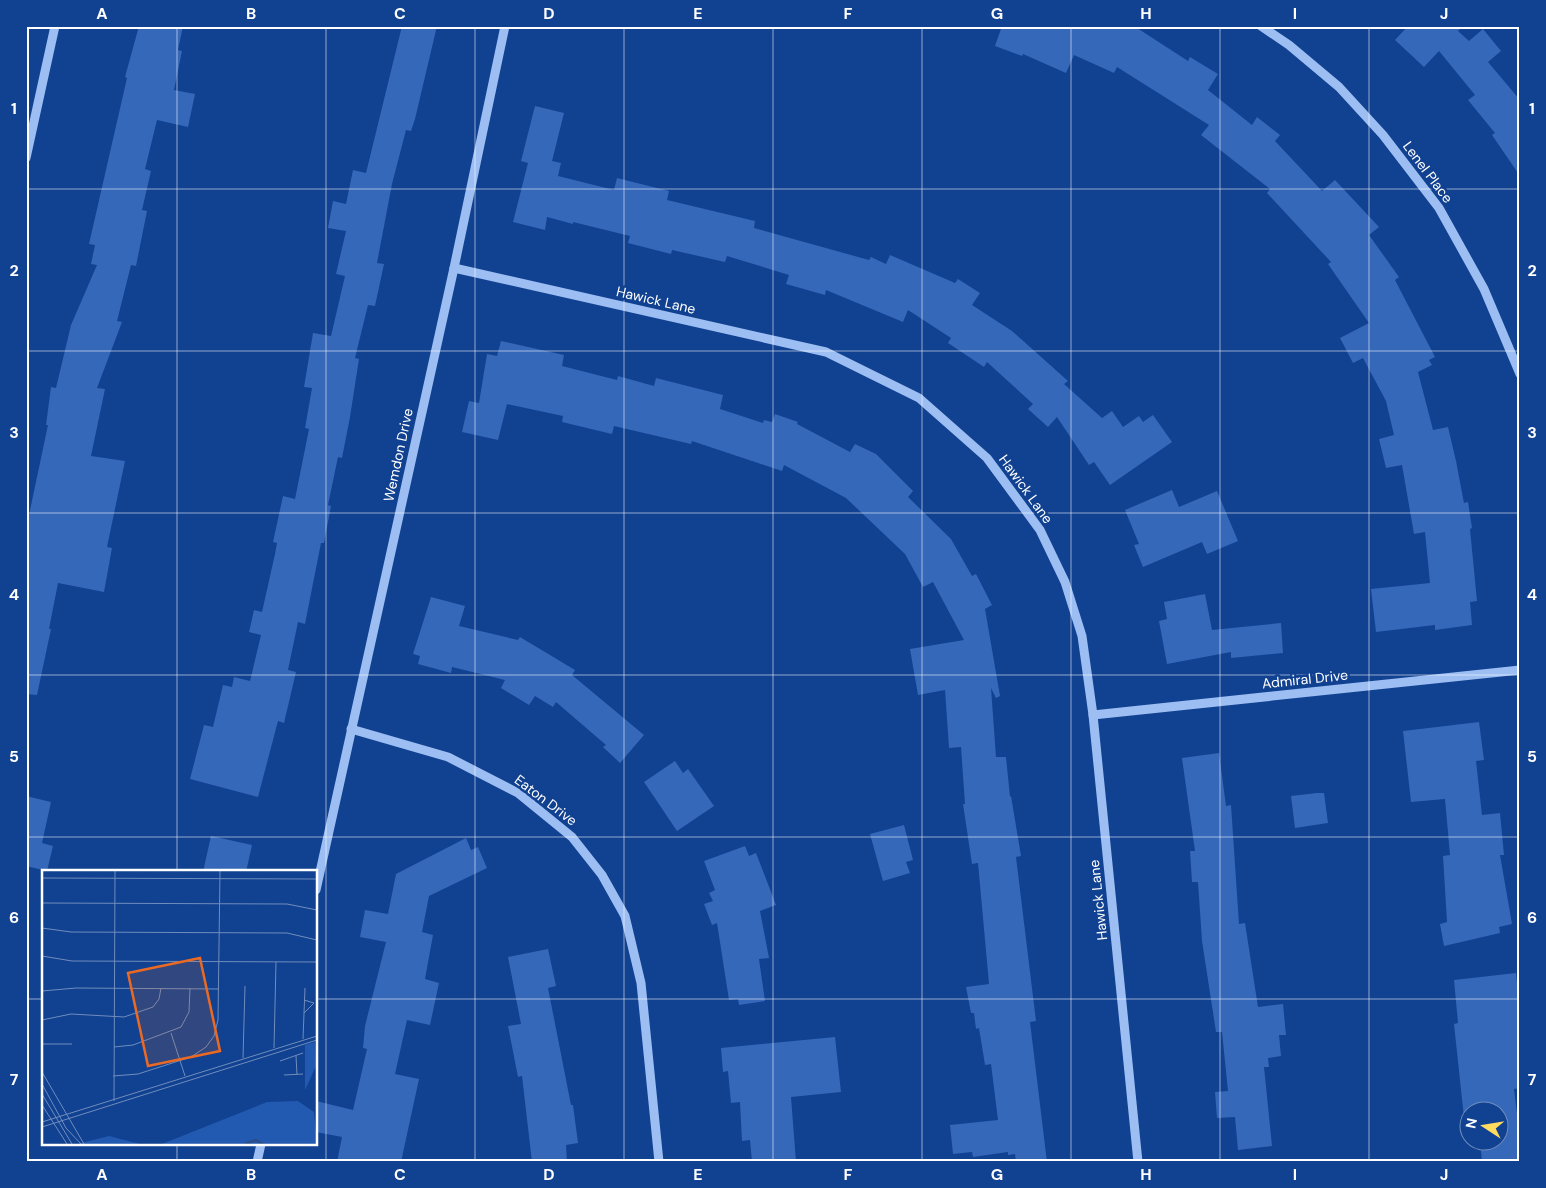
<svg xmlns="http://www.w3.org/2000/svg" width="1546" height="1188" font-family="'DM Sans',sans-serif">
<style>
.building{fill:#3568b9}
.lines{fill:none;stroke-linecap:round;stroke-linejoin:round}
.minor{stroke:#9dbef2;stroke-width:9}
.grid{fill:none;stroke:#fff;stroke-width:1;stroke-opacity:0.55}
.labels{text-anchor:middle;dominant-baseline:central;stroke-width:5;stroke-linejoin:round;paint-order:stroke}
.street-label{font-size:14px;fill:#fff;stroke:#114191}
.inset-river{fill:none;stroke:#2a4d89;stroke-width:2.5}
.inset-road{fill:none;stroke:#708dbd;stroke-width:1}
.view{fill:#ea6a24;fill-opacity:0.15;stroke:#ea6a24;stroke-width:2.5}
.inset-edge{fill:none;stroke:#fff;stroke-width:2.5}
.neatline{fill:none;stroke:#fff;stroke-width:2}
.grid-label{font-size:16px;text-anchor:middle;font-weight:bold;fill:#fff}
</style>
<rect width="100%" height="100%" fill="#114191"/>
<!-- building -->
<g class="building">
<path d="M 139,26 L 183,26 L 178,50 L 182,51 L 174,90 L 195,94 L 188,127 L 157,120 L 145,169 L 151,171 L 142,210 L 147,211 L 136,266 L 131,265 L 117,321 L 122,322 L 97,388 L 105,389 L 91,456 L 125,461 L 107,547 L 112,548 L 104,592 L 58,583 L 49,629 L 51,629 L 37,695 L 26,694 L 26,529 L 48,425 L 46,425 L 51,387 L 56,388 L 71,325 L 97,265 L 91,264 L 95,245 L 89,244 L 127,78 L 125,77 Z"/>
<path d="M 402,26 L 437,26 L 415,119 L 411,131 L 406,130 L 392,184 L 377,263 L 384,264 L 375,306 L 368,305 L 355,358 L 359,359 L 350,417 L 342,458 L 338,457 L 328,505 L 331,506 L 324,543 L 321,543 L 305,624 L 298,622 L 288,670 L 296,672 L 284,723 L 278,721 L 258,797 L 190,779 L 204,725 L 213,727 L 223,685 L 232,687 L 234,677 L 250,681 L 261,635 L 249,632 L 254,610 L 262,612 L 275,554 L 277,543 L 273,542 L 283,496 L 295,499 L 309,429 L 305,428 L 312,388 L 304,387 L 313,333 L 331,336 L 345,276 L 336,274 L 346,231 L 328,228 L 333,201 L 346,204 L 353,170 L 366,173 Z"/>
<path d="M 1002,26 L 1134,26 L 1188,61 L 1190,57 L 1218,74 L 1208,90 L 1252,125 L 1257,117 L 1280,135 L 1275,141 L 1322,191 L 1335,180 L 1379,227 L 1369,235 L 1399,277 L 1395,280 L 1435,357 L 1429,360 L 1432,365 L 1418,372 L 1433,430 L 1448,427 L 1456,461 L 1464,503 L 1468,502 L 1472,528 L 1470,529 L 1477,601 L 1470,602 L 1472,625 L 1435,630 L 1435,625 L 1376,632 L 1371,589 L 1430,583 L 1425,532 L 1414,534 L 1402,465 L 1386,468 L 1379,439 L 1394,435 L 1386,401 L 1363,358 L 1353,363 L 1340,338 L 1369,323 L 1328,264 L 1331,262 L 1267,193 L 1270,189 L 1201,135 L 1209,125 L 1117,67 L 1114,73 L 1074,55 L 1066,73 L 1023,54 L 1022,56 L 995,46 Z"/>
<path d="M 1408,26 L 1463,26 L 1458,31 L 1469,41 L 1483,29 L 1501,51 L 1488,62 L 1520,100 L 1520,176 L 1492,135 L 1495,133 L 1468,100 L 1475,95 L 1439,51 L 1424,67 L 1395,40 Z"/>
<path d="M 535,106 L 564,113 L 552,161 L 561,163 L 558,176 L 614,190 L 617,178 L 669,191 L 667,200 L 755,221 L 754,228 L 869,260 L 871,257 L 886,264 L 890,255 L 955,283 L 958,279 L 980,293 L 972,305 L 1012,331 L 1068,381 L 1064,384 L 1102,418 L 1112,411 L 1123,427 L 1139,416 L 1143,422 L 1153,415 L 1172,442 L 1110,485 L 1094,462 L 1089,465 L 1057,417 L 1048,427 L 1028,409 L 1033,404 L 987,362 L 984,367 L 948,343 L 951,338 L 908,310 L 903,322 L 826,290 L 825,295 L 786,284 L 789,275 L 727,256 L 725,262 L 672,250 L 671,254 L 628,243 L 630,236 L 573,222 L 573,224 L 547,217 L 545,230 L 513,222 L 528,163 L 521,161 Z"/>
<path d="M 501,341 L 564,355 L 562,366 L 617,380 L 618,376 L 654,386 L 656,378 L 723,395 L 720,409 L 763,423 L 764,420 L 772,422 L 775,414 L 798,422 L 797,424 L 850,452 L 855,444 L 876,454 L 913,491 L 908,497 L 951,539 L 972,576 L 976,574 L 992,605 L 985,609 L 1000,696 L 996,698 L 991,688 L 996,757 L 1006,757 L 1010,797 L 1011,796 L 1021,856 L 1016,857 L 1036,1021 L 1030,1022 L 1047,1162 L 1016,1162 L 1015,1154 L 1008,1155 L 1008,1152 L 973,1157 L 972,1152 L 953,1154 L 950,1125 L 998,1120 L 991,1064 L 985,1065 L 979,1028 L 976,1029 L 974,1013 L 971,1013 L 966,987 L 989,984 L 978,863 L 972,864 L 963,804 L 965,804 L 961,747 L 949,748 L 945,690 L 918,695 L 910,649 L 964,640 L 933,582 L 923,587 L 905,554 L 846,498 L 784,465 L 782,471 L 692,441 L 691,444 L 614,426 L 612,434 L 562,422 L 563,416 L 507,404 L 498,440 L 462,432 L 469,401 L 479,403 L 487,354 L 497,356 Z"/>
<path d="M 1172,490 L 1179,507 L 1217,491 L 1238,541 L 1207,554 L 1202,542 L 1143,567 L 1134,545 L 1139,544 L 1125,510 Z"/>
<path d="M 1205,594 L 1212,630 L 1281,623 L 1283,653 L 1231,658 L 1231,652 L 1167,664 L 1159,621 L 1167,619 L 1164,602 Z"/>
<path d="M 431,597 L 465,606 L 459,626 L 518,640 L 520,637 L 575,670 L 572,675 L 644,735 L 620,763 L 603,747 L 606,745 L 556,702 L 553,707 L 535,696 L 529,705 L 501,688 L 505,680 L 452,667 L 451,673 L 418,664 L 420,656 L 413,654 Z"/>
<path d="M 1479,722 L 1484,760 L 1476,761 L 1482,815 L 1500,813 L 1504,855 L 1500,855 L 1512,924 L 1499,927 L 1500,933 L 1444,946 L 1440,924 L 1447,922 L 1443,856 L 1450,855 L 1445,799 L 1411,802 L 1403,731 Z"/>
<path d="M 1219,753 L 1226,806 L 1231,805 L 1239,924 L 1245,923 L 1258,1007 L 1283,1004 L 1286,1035 L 1279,1035 L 1281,1056 L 1268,1058 L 1269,1067 L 1264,1067 L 1272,1146 L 1238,1150 L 1235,1117 L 1217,1118 L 1215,1092 L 1228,1091 L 1222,1032 L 1216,1032 L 1202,941 L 1198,882 L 1192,882 L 1190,851 L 1195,851 L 1182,758 Z"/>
<path d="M 675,761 L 683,773 L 688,769 L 714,806 L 677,831 L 644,782 Z"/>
<path d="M 1317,793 L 1324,793 L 1328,823 L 1295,828 L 1291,796 Z"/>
<path d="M 26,796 L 51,802 L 42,843 L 53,846 L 47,871 L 26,866 Z"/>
<path d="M 904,825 L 913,860 L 906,862 L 910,873 L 883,881 L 870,834 Z"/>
<path d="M 211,836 L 252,845 L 246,872 L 203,872 Z"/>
<path d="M 466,838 L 471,850 L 478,847 L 487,868 L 429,896 L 422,932 L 433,935 L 425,979 L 439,983 L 430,1025 L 407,1020 L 395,1074 L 419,1079 L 401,1162 L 337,1162 L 342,1137 L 316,1132 L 316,1101 L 353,1110 L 367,1049 L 363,1048 L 365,1026 L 386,942 L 360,937 L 365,910 L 388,914 L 396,874 Z"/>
<path d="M 745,846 L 749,856 L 756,853 L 776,905 L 760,911 L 769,958 L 759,959 L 765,1001 L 739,1005 L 738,999 L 729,1000 L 717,923 L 712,925 L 704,904 L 713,901 L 709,893 L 715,890 L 704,861 Z"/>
<path d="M 548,949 L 556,986 L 548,988 L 571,1105 L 573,1105 L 578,1143 L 566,1145 L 567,1162 L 532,1162 L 522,1076 L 518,1077 L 508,1026 L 521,1024 L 508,957 Z"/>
<path d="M 1516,973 L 1520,1014 L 1520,1088 L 1514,1089 L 1520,1138 L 1520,1162 L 1482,1162 L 1480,1140 L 1498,1140 L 1498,1110 L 1468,1110 L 1468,1118 L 1464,1118 L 1454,1024 L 1458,1023 L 1454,980 Z"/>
<path d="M 835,1037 L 841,1092 L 791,1097 L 796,1162 L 752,1162 L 750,1140 L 742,1141 L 740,1102 L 731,1103 L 728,1071 L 723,1072 L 721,1048 Z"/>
</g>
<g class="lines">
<!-- minor -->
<g class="minor">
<path d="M 1261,26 L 1289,45 L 1339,87 L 1383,135 L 1439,208 L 1484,289 L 1520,374"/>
<path d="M 26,158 L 55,26"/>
<path d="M 454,268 L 826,352 L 919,398 L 987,458 L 1040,530 L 1065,582 L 1082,636 L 1093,715 L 1138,1162"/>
<path d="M 1093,715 L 1520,670"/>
<path d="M 351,729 L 448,757 L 518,793 L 572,837 L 602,875 L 625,916 L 641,983 L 659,1162"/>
<path d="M 316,890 L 454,268 L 505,26"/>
<path d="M 257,1162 L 261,1144"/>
</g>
</g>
<!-- grid -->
<path class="grid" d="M 177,26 L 177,872M 326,26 L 326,1162M 475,26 L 475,1162M 624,26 L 624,1162M 773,26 L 773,1162M 922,26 L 922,1162M 1071,26 L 1071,1162M 1220,26 L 1220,1162M 1369,26 L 1369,1162M 26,189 L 1520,189M 26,351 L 1520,351M 26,513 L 1520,513M 26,675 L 1520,675M 26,837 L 1520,837M 26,999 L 44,999M 316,999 L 1520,999M 177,1144 L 177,1162"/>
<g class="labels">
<!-- street labels -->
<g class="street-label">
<text transform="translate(1428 172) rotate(53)">Lenel Place</text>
<text transform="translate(656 300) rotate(13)">Hawick Lane</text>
<text transform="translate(398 455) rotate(-78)">Wemdon Drive</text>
<text transform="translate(1026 489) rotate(54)">Hawick Lane</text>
<text transform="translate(1305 679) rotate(-6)">Admiral Drive</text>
<text transform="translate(546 800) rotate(37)">Eaton Drive</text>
<text transform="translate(1098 900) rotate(-96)">Hawick Lane</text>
</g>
</g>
<!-- overview -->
<g transform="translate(42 870)">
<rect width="275" height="275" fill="#114191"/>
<path d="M 273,172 L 274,196 L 263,220 L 263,175 ZM 256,231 L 272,242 L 275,274 L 120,274 L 225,232 ZM 67,266 L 98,274 L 35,274 Z" fill="#235ab1"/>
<path class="inset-river" d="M 203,274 L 214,270 L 221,274"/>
<path class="inset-road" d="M 0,8 L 275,9M 0,33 L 245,34 L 275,40M 0,58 L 29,62 L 245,63 L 275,70M 0,86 L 30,91 L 275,92M 0,121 L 34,118 L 177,119M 262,143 L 272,133 L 262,130M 0,150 L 29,144 L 82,147 L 111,137 L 117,129 L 119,118M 129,163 L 143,206M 261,169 L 263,118M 0,174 L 30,174M 72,177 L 91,175 L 139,157 L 147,142 L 148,118M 232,178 L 234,92M 254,186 L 255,205M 201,188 L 203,116M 238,191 L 261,183M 0,202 L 42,274M 242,205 L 261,204M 71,206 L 96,204 L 149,187 L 164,177 L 172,166 L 176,150 L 178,1M 0,214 L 24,258 L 39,274M 0,224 L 30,274M 72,231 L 73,1M 0,235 L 25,274M 0,252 L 275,166M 0,257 L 275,170"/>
<path class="view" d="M 158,88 L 178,181 L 106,196 L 86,103 Z"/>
<rect width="275" height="275" class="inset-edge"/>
</g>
<!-- border -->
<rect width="1546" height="1188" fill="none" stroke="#114191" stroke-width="55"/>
<!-- north arrow -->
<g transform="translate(1484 1126) rotate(282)"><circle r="24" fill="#114191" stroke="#708dbd"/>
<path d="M0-4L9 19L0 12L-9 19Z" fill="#ffdb5f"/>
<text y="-8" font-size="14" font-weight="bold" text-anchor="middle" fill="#ffffff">N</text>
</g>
<rect x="28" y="28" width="1490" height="1132" class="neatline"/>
<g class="grid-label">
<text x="102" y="19">A</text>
<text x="251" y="19">B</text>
<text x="400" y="19">C</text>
<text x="549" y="19">D</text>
<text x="698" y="19">E</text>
<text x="848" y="19">F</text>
<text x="997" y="19">G</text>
<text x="1146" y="19">H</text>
<text x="1295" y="19">I</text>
<text x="1444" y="19">J</text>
<text x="14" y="114">1</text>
<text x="1532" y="114">1</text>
<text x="14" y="276">2</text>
<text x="1532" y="276">2</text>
<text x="14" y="438">3</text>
<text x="1532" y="438">3</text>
<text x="14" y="600">4</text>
<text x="1532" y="600">4</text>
<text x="14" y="762">5</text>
<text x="1532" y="762">5</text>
<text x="14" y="923">6</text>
<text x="1532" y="923">6</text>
<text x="14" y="1085">7</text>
<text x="1532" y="1085">7</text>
<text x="102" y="1180">A</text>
<text x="251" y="1180">B</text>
<text x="400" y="1180">C</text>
<text x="549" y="1180">D</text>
<text x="698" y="1180">E</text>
<text x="848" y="1180">F</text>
<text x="997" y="1180">G</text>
<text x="1146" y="1180">H</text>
<text x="1295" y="1180">I</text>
<text x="1444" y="1180">J</text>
</g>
</svg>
